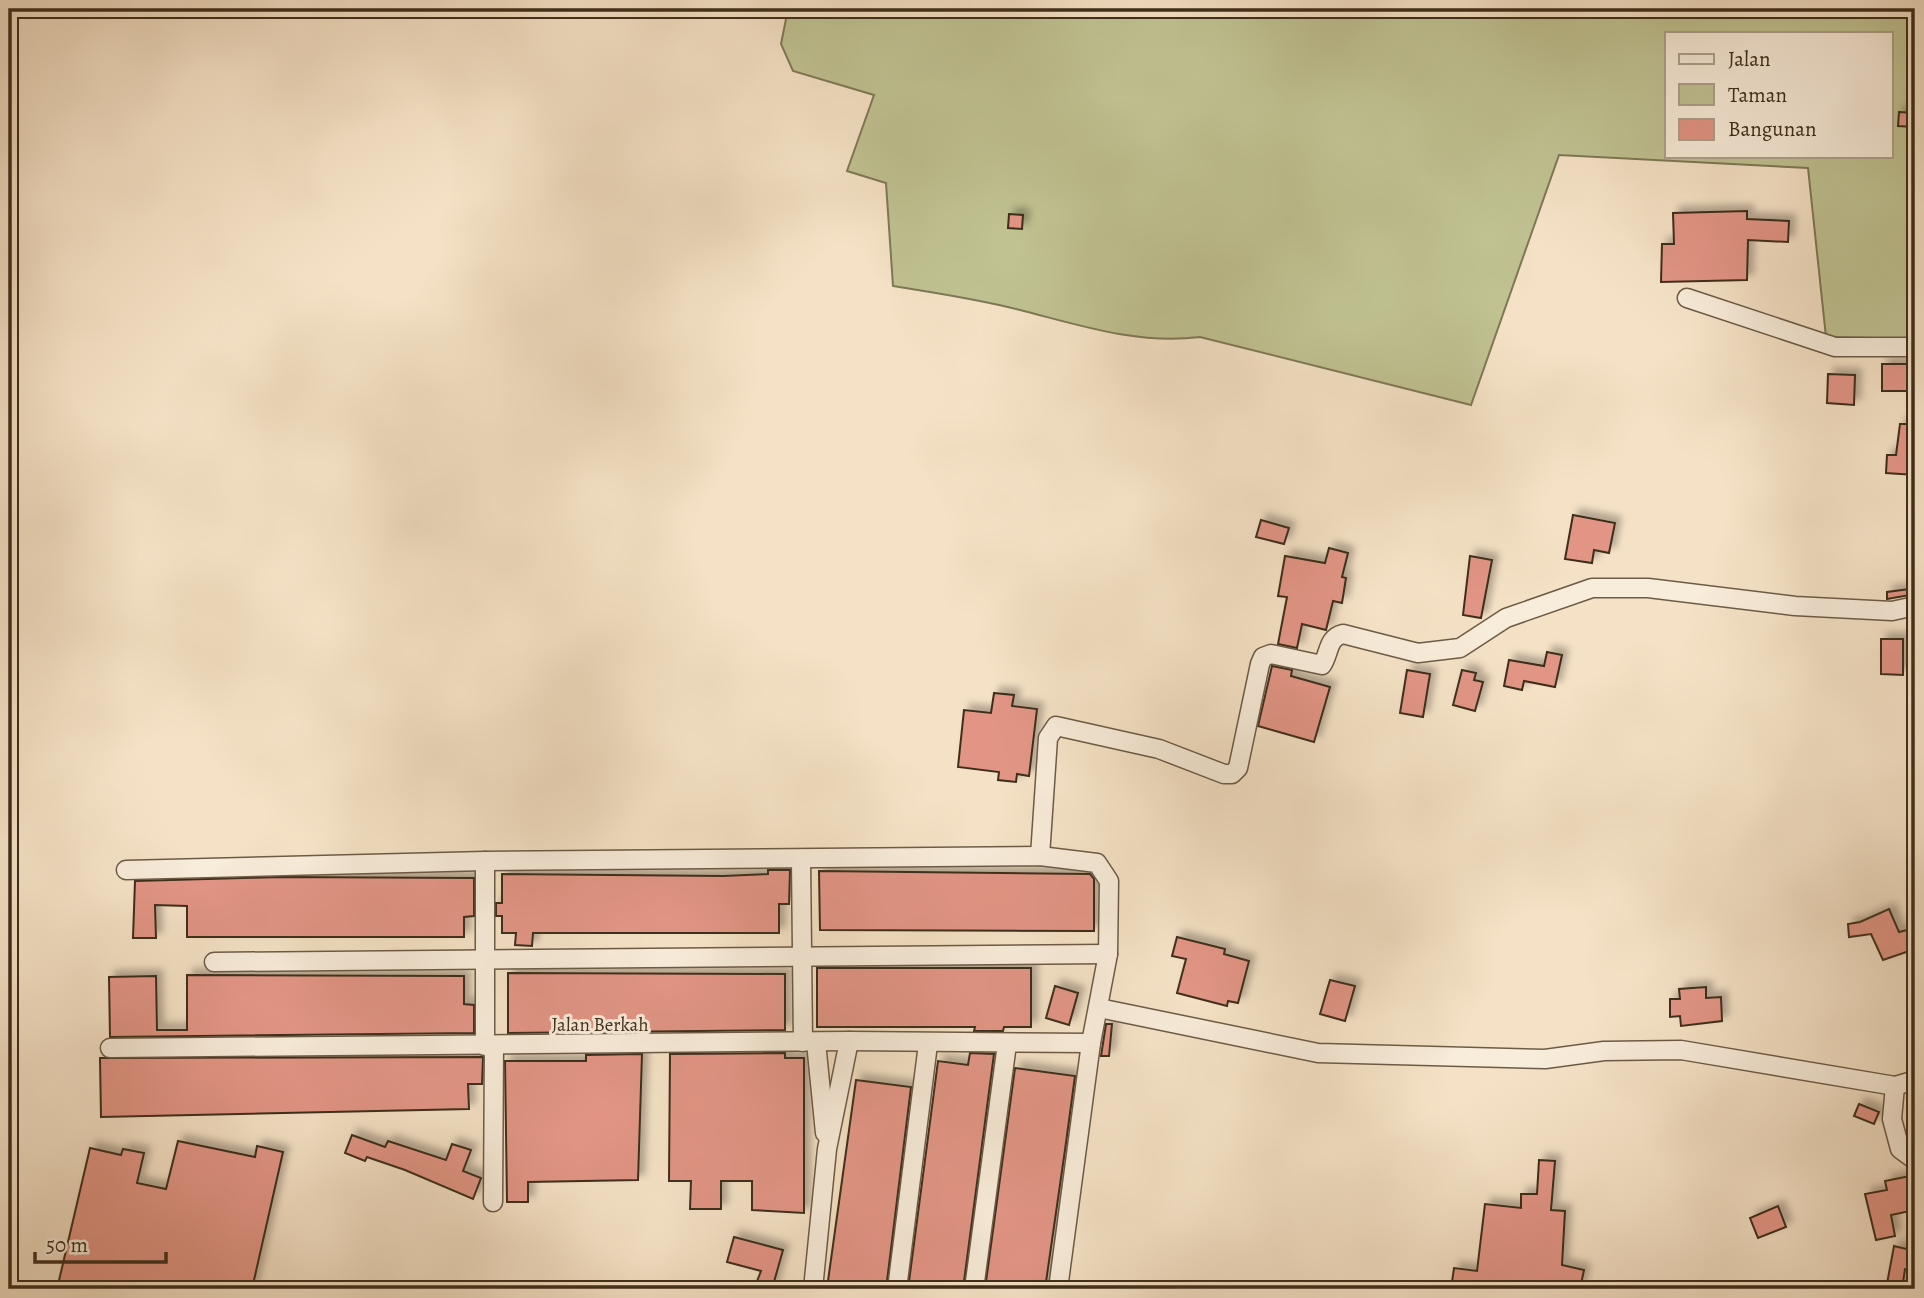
<svg xmlns="http://www.w3.org/2000/svg" width="1924" height="1298" font-family="Alegreya,serif">
<style>
.green{fill:#c0c292;stroke:#7f7856;stroke-width:2;fill-rule:evenodd}
.building{fill:#e29585;stroke:#3e2e1b;stroke-width:2;filter:url(#shadow)}
.lines{fill:none;stroke-linecap:round;stroke-linejoin:round}
.minor-casing{stroke:#6c5b46;stroke-width:21}
.minor{stroke:#f8ecda;stroke-width:18}
.labels{text-anchor:middle;dominant-baseline:central;stroke-width:6;stroke-linejoin:round;paint-order:stroke}
.street-label{font-size:19px;fill:#3e2e1b;stroke:#f8ecda}
</style>
<defs>
<filter id="shadow"><feDropShadow dx="6" dy="-6" stdDeviation="3.5" flood-color="#0004"/></filter>
</defs>
<rect width="100%" height="100%" fill="#f5e2c6"/>
<filter id="stains"><feTurbulence type="fractalNoise" baseFrequency=".00286" numOctaves="4"/><feColorMatrix values="0 0 0 0 .2 0 0 0 0 .09 0 0 0 0 .02 0 0 0 .5 -.17"/></filter>
<radialGradient id="worn" r=".72"><stop offset=".6" stop-color="#630" stop-opacity="0"/><stop offset="1" stop-color="#630" stop-opacity=".3"/></radialGradient>
<!-- green -->
<path class="green" d="M 788,9 L 1915,9 L 1915,339 L 1826,337 L 1808,168 L 1559,155 L 1471,405 L 1200,337 C 1138,345 1079,325 1020,310 C 978,299 936,293 893,286 L 886,183 L 847,171 L 874,95 L 793,71 L 781,44 ZM 1667,33 L 1891,33 L 1891,156 L 1667,156 Z"/>
<!-- building -->
<g class="building">
<path d="M 1899,112 L 1915,113 L 1915,127 L 1898,126 Z"/>
<path d="M 1747,211 L 1747,219 L 1789,221 L 1788,242 L 1748,240 L 1747,280 L 1661,282 L 1662,244 L 1674,244 L 1673,213 Z"/>
<path d="M 1009,214 L 1023,215 L 1022,229 L 1008,228 Z"/>
<rect x="1882" y="364" width="33" height="27"/>
<path d="M 1828,374 L 1855,375 L 1854,405 L 1827,403 Z"/>
<path d="M 1900,424 L 1915,424 L 1915,475 L 1886,473 L 1887,455 L 1896,455 Z"/>
<path d="M 1573,515 L 1615,523 L 1609,553 L 1594,550 L 1592,563 L 1565,559 Z"/>
<path d="M 1261,520 L 1289,528 L 1284,544 L 1256,537 Z"/>
<path d="M 1329,548 L 1348,553 L 1342,577 L 1346,578 L 1342,603 L 1333,601 L 1326,630 L 1302,624 L 1297,648 L 1278,644 L 1287,597 L 1278,596 L 1285,556 L 1325,563 Z"/>
<path d="M 1470,556 L 1492,560 L 1481,618 L 1463,615 Z"/>
<path d="M 1910,589 L 1910,595 L 1887,599 L 1887,592 Z"/>
<path d="M 1881,639 L 1903,639 L 1903,675 L 1881,674 Z"/>
<path d="M 1547,652 L 1562,655 L 1555,687 L 1524,681 L 1522,690 L 1504,686 L 1509,660 L 1544,666 Z"/>
<path d="M 1272,666 L 1292,670 L 1291,676 L 1330,687 L 1314,742 L 1258,726 Z"/>
<path d="M 1407,670 L 1430,674 L 1423,717 L 1400,713 Z"/>
<path d="M 1462,670 L 1476,673 L 1474,680 L 1483,682 L 1475,711 L 1453,705 Z"/>
<path d="M 994,693 L 1014,695 L 1012,706 L 1037,709 L 1029,776 L 1017,774 L 1016,782 L 998,780 L 999,772 L 958,767 L 964,710 L 991,713 Z"/>
<path d="M 768,870 L 790,870 L 789,904 L 779,904 L 779,933 L 533,933 L 532,946 L 515,945 L 516,933 L 502,933 L 502,916 L 496,916 L 496,903 L 502,903 L 502,874 L 723,876 L 768,874 Z"/>
<path d="M 819,871 L 1090,874 L 1094,879 L 1094,931 L 820,930 Z"/>
<path d="M 282,877 L 474,878 L 474,916 L 464,917 L 464,937 L 187,937 L 187,906 L 155,905 L 156,938 L 133,938 L 135,881 Z"/>
<path d="M 1889,909 L 1899,932 L 1915,928 L 1915,949 L 1883,960 L 1871,934 L 1849,937 L 1848,924 L 1860,922 Z"/>
<path d="M 1177,937 L 1225,949 L 1224,954 L 1249,961 L 1238,1003 L 1228,1001 L 1227,1006 L 1177,993 L 1186,959 L 1172,956 Z"/>
<path d="M 817,968 L 1031,968 L 1031,1027 L 1004,1027 L 1003,1031 L 974,1031 L 975,1027 L 817,1027 Z"/>
<path d="M 508,973 L 785,974 L 785,1030 L 508,1033 Z"/>
<path d="M 187,975 L 464,976 L 464,1004 L 474,1005 L 474,1033 L 110,1037 L 109,977 L 156,976 L 157,1030 L 187,1030 Z"/>
<path d="M 1330,980 L 1355,986 L 1345,1021 L 1320,1014 Z"/>
<path d="M 1055,986 L 1078,993 L 1069,1025 L 1046,1018 Z"/>
<path d="M 1706,987 L 1706,998 L 1721,997 L 1722,1021 L 1681,1026 L 1680,1016 L 1670,1017 L 1670,999 L 1680,999 L 1679,989 Z"/>
<path d="M 1106,1024 L 1112,1024 L 1109,1056 L 1101,1056 Z"/>
<path d="M 785,1053 L 785,1058 L 804,1058 L 804,1213 L 752,1210 L 752,1181 L 721,1181 L 721,1209 L 690,1209 L 691,1181 L 669,1181 L 670,1054 Z"/>
<path d="M 970,1053 L 994,1054 L 963,1289 L 908,1289 L 938,1061 L 968,1065 Z"/>
<path d="M 642,1054 L 638,1180 L 528,1182 L 528,1202 L 507,1202 L 505,1061 L 586,1061 L 586,1055 Z"/>
<path d="M 483,1057 L 482,1084 L 468,1084 L 469,1109 L 101,1117 L 100,1058 Z"/>
<path d="M 1015,1068 L 1075,1076 L 1065,1150 L 1045,1289 L 985,1289 Z"/>
<path d="M 856,1080 L 911,1087 L 886,1289 L 827,1288 Z"/>
<path d="M 1859,1104 L 1879,1112 L 1874,1124 L 1854,1116 Z"/>
<path d="M 352,1135 L 385,1147 L 388,1141 L 446,1160 L 452,1144 L 471,1150 L 463,1171 L 481,1178 L 473,1199 L 405,1170 L 367,1157 L 365,1161 L 345,1153 Z"/>
<path d="M 178,1141 L 255,1157 L 257,1146 L 283,1152 L 252,1289 L 57,1289 L 90,1148 L 121,1155 L 123,1149 L 144,1153 L 137,1183 L 166,1189 Z"/>
<path d="M 1539,1160 L 1555,1161 L 1551,1210 L 1565,1211 L 1562,1265 L 1584,1270 L 1580,1289 L 1451,1289 L 1454,1268 L 1477,1271 L 1485,1204 L 1521,1208 L 1521,1194 L 1537,1194 Z"/>
<path d="M 1915,1175 L 1915,1210 L 1891,1215 L 1895,1236 L 1876,1240 L 1865,1194 L 1887,1190 L 1885,1181 Z"/>
<path d="M 1778,1206 L 1786,1227 L 1758,1238 L 1750,1218 Z"/>
<path d="M 734,1237 L 783,1250 L 772,1289 L 754,1289 L 761,1271 L 727,1262 Z"/>
<path d="M 1894,1246 L 1915,1251 L 1915,1270 L 1905,1269 L 1902,1289 L 1886,1289 Z"/>
</g>
<g class="lines">
<!-- minor casing -->
<g class="minor-casing">
<g id="minor">
<path d="M 1687,298 L 1835,347 L 1915,347"/>
<path d="M 1040,856 L 1048,738 L 1056,726 L 1159,749 L 1224,774 L 1232,774 L 1238,768 L 1260,664 L 1263,657 L 1271,654 L 1322,665 C 1330,653 1327,638 1343,634 L 1418,653 L 1460,648 L 1506,618 L 1592,588 L 1648,588 L 1795,606 L 1892,611 L 1915,606"/>
<path d="M 801,860 L 803,1042"/>
<path d="M 485,861 L 485,1046"/>
<path d="M 126,870 L 485,861 L 1040,856 L 1097,863 L 1109,881 L 1108,954 L 1091,1043 L 1058,1289"/>
<path d="M 214,962 L 1108,954"/>
<path d="M 1099,1008 L 1318,1053 L 1545,1059 L 1604,1051 L 1681,1050 L 1895,1086 L 1915,1080"/>
<path d="M 816,1042 L 825,1133"/>
<path d="M 110,1048 L 849,1041 L 1091,1043"/>
<path d="M 1895,1086 L 1892,1119 L 1900,1149 L 1915,1160"/>
<path d="M 493,1202 L 494,1046"/>
<path d="M 813,1289 L 827,1149 L 849,1041"/>
<path d="M 897,1289 L 928,1044"/>
<path d="M 974,1289 L 1007,1044"/>
</g>
</g>
<!-- minor -->
<use href="#minor" class="minor"/>
</g>
<g class="labels">
<!-- street labels -->
<g class="street-label">
<text x="600" y="1025">Jalan Berkah</text>
</g>
</g>
<!-- margin -->
<rect width="1924" height="1298" fill="none" stroke="#f5e2c6" stroke-width="35"/>
<rect x="10" y="10" width="1903" height="1277" fill="none" stroke="#3e2e1b" stroke-width="3.5"/>
<rect x="18" y="18" width="1889" height="1263" fill="none" stroke="#3e2e1b" stroke-width="2"/>
<!-- legend -->
<rect x="1665" y="32" width="228" height="126" fill="#f8ecda" stroke="#aea08e" stroke-width="2"/>
<rect x="1679" y="54" width="35" height="10" fill="#f8ecda" stroke="#aea08e" stroke-width="2"/>
<text x="1728" y="66" font-size="21" fill="#3e2e1b">Jalan</text>
<rect x="1679" y="84" width="35" height="21" fill="#c0c292" stroke="#aea08e" stroke-width="2"/>
<text x="1728" y="102" font-size="21" fill="#3e2e1b">Taman</text>
<rect x="1679" y="119" width="35" height="21" fill="#e29585" stroke="#aea08e" stroke-width="2"/>
<text x="1728" y="136" font-size="21" fill="#3e2e1b">Bangunan</text>
<!-- scale -->
<path d="M35 1252v10h131v-10" fill="none" stroke="#3e2e1b" stroke-width="3.5"/>
<text x="46" y="1252" font-size="21" fill="#3e2e1b" stroke="#f8ecda" stroke-width="5" paint-order="stroke">50 m</text>
<rect width="100%" height="100%" filter="url(#stains)"/>
<rect width="100%" height="100%" fill="url(#worn)"/>
</svg>
